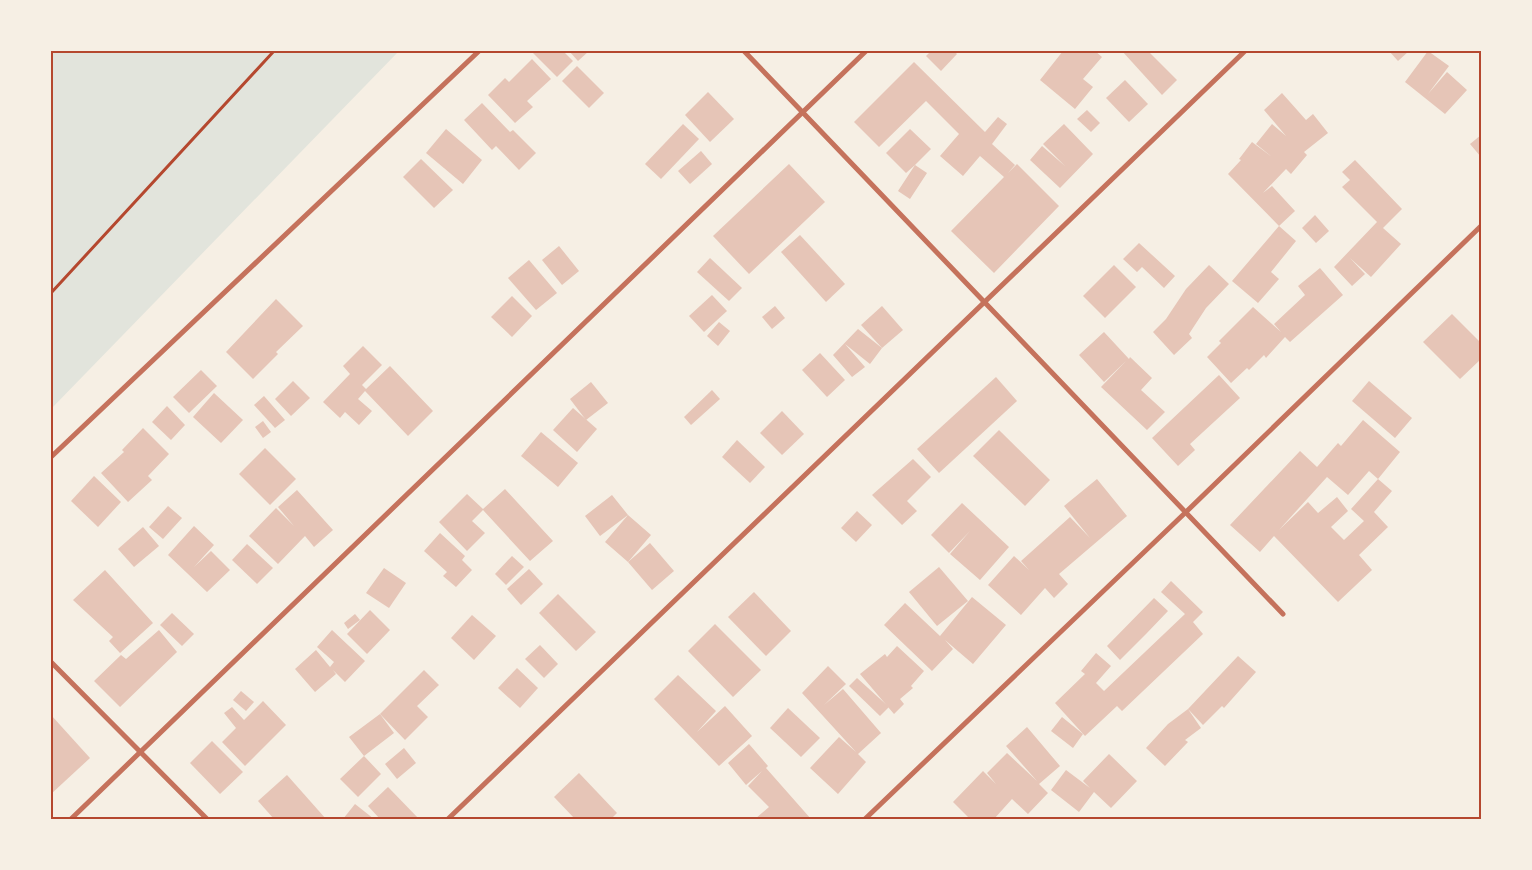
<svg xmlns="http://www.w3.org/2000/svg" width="1532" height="870" font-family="'Libre Baskerville',serif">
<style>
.green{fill:#e2e4dc}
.building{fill:#e6c5b7}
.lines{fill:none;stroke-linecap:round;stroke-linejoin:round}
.path{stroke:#b5482f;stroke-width:3}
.minor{stroke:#c5725c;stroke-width:5}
.neatline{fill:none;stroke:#b5482f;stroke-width:2}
</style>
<rect width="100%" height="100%" fill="#f6efe4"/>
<!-- green -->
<path class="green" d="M 51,51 L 399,51 L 51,409 Z"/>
<!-- building -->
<g class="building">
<path d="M 531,51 L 563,51 L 573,61 L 557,77 Z"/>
<path d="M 569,51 L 589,51 L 578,61 Z"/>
<path d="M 931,51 L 954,51 L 957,54 L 941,71 L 926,56 Z"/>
<path d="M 1063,51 L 1095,51 L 1102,57 L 1083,79 L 1093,87 L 1075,109 L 1040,80 Z"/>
<path d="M 1122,51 L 1148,51 L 1177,80 L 1162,95 Z"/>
<path d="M 1389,51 L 1409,51 L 1398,61 Z"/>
<path d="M 1428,51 L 1449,66 L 1428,94 L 1447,72 L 1467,90 L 1445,114 L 1405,82 Z"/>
<path d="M 532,59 L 551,79 L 527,101 L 533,107 L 515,123 L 488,95 L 505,78 L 509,82 Z"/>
<path d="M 914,62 L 985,132 L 998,117 L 1007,124 L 992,144 L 1015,165 L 1008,173 L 1017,164 L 1059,206 L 994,273 L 951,231 L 1004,177 L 980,156 L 963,176 L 940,156 L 959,134 L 926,101 L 879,147 L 854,122 Z"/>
<path d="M 577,66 L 604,93 L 589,108 L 562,81 Z"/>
<path d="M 1125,80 L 1148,104 L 1129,122 L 1106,98 Z"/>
<path d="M 708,92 L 734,119 L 710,142 L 685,115 Z"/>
<path d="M 1282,93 L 1306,120 L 1313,114 L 1328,133 L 1304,152 L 1307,155 L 1291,174 L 1286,169 L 1263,193 L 1272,186 L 1295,211 L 1279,226 L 1228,174 L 1241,160 L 1239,159 L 1252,142 L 1272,157 L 1256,144 L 1272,124 L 1286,136 L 1264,110 Z"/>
<path d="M 482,103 L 510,132 L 513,130 L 536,153 L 519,170 L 496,146 L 492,150 L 464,120 Z"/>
<path d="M 1087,110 L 1100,123 L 1091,132 L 1077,119 Z"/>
<path d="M 683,124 L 699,139 L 661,179 L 645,164 Z"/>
<path d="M 1064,124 L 1093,154 L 1060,188 L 1030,160 L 1042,146 L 1065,166 L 1043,144 Z"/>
<path d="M 446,129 L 482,160 L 463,184 L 426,153 Z"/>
<path d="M 910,129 L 931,149 L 915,165 L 927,173 L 910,199 L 898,191 L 915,165 L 906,173 L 886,153 Z"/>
<path d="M 1481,135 L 1481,157 L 1470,144 Z"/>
<path d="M 701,151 L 712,164 L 690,184 L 678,171 Z"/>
<path d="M 421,159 L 453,190 L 434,208 L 403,177 Z"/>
<path d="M 1355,160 L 1402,209 L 1383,228 L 1401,244 L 1371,277 L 1350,258 L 1365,274 L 1352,286 L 1334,267 L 1377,222 L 1342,187 L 1350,180 L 1342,172 Z"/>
<path d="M 789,164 L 825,202 L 749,274 L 713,236 Z"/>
<path d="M 1315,215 L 1329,231 L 1316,243 L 1302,228 Z"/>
<path d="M 1279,226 L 1296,241 L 1271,272 L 1279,279 L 1258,303 L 1232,281 Z"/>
<path d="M 800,235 L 845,284 L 826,302 L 781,252 Z"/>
<path d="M 1139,243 L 1175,276 L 1164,288 L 1142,267 L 1137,272 L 1123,259 Z"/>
<path d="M 559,246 L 579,271 L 562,285 L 542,260 Z"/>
<path d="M 710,258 L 742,288 L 729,301 L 697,272 Z"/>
<path d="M 529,260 L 557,293 L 536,310 L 508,278 Z"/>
<path d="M 1114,265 L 1136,287 L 1105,318 L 1083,296 Z"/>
<path d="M 1209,265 L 1229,284 L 1206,308 L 1189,334 L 1192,338 L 1174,355 L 1153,332 L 1166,319 L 1186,289 Z"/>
<path d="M 1320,268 L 1343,295 L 1290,342 L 1285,337 L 1266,358 L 1264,355 L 1249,370 L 1247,368 L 1231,383 L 1207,357 L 1221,343 L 1219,341 L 1253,307 L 1281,332 L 1274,324 L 1305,295 L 1298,286 Z"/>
<path d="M 712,295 L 727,311 L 704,332 L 689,316 Z"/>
<path d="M 512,296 L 532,316 L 512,337 L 491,317 Z"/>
<path d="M 276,299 L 303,326 L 276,352 L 278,354 L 253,379 L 226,352 Z"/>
<path d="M 775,306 L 785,318 L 772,329 L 762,317 Z"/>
<path d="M 882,306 L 903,330 L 882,348 L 861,325 Z"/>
<path d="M 1452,314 L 1481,343 L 1481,359 L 1460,379 L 1423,342 Z"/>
<path d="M 719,322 L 730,331 L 718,346 L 707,336 Z"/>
<path d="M 858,329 L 882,348 L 870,364 L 845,344 L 865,367 L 852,377 L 833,355 Z"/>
<path d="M 1104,332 L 1129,359 L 1130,357 L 1152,378 L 1141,390 L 1165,412 L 1147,430 L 1101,387 L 1126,361 L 1104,382 L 1079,355 Z"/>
<path d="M 363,346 L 382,365 L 362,385 L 366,389 L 390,366 L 433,411 L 408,436 L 365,391 L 358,399 L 372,411 L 359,425 L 345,412 L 340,418 L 323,402 L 350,374 L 343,366 Z"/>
<path d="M 820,353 L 845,380 L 827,397 L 802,370 Z"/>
<path d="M 201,370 L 217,386 L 189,413 L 173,397 Z"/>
<path d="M 1219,375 L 1240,398 L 1190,444 L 1195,450 L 1178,466 L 1152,438 Z"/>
<path d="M 996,377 L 1017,401 L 939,473 L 917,449 Z"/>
<path d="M 293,381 L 310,398 L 291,416 L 275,399 Z"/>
<path d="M 1369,381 L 1412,418 L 1395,438 L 1352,401 Z"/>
<path d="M 591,382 L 608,403 L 586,420 L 570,399 Z"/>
<path d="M 712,390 L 720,399 L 691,425 L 684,417 Z"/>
<path d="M 214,393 L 243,420 L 221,443 L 193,417 Z"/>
<path d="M 264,396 L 285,420 L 275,428 L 254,405 Z"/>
<path d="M 167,406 L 185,425 L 171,440 L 152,422 Z"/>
<path d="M 573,408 L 597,429 L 577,452 L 553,430 Z"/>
<path d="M 782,411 L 804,434 L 782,455 L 760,433 Z"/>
<path d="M 1363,420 L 1400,452 L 1378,479 L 1369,471 L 1348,495 L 1327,477 L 1279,530 L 1308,502 L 1318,513 L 1337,497 L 1348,511 L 1331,527 L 1344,540 L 1364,521 L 1351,509 L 1378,479 L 1392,491 L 1374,512 L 1388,527 L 1359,555 L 1372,570 L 1338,602 L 1274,536 L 1260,552 L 1230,525 L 1300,451 L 1317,467 L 1338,443 L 1341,446 Z"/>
<path d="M 263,421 L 271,432 L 263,438 L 255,427 Z"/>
<path d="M 143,428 L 169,454 L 148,476 L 152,480 L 128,502 L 101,473 L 124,452 L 122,450 Z"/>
<path d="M 999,430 L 1050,480 L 1025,506 L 973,456 Z"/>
<path d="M 541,432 L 578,463 L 558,487 L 521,456 Z"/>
<path d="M 737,440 L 765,467 L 750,483 L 722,457 Z"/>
<path d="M 265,448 L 296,479 L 270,505 L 239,474 Z"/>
<path d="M 913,459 L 931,477 L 907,501 L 917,511 L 902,525 L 872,495 Z"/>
<path d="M 94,476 L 121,502 L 98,527 L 71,501 Z"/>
<path d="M 1097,479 L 1127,516 L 1059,574 L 1068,584 L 1054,598 L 1045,588 L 1021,615 L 988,585 L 1014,556 L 1029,570 L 1021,561 L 1070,517 L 1090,538 L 1064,506 Z"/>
<path d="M 505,489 L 553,541 L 530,561 L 483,510 L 472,521 L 485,533 L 467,551 L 439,522 L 467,494 L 483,509 Z"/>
<path d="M 297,490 L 333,530 L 314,547 L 305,536 L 278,564 L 249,536 L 276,508 L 294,526 L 278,507 Z"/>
<path d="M 612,495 L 628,515 L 651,535 L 628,562 L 605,542 L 628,515 L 600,536 L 585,516 Z"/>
<path d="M 962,503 L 1009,547 L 980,580 L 950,554 L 970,531 L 949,553 L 931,535 Z"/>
<path d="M 168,506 L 182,518 L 163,539 L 149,527 Z"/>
<path d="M 857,511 L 872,525 L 856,542 L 841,528 Z"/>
<path d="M 194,526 L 214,545 L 194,567 L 211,551 L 230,570 L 207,592 L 168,555 Z"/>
<path d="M 143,527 L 159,546 L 134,567 L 118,549 Z"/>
<path d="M 440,533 L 465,556 L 462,560 L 472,570 L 456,587 L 443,576 L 447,572 L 424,551 Z"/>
<path d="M 650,543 L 674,571 L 652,590 L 628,562 Z"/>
<path d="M 247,544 L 273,568 L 257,584 L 232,560 Z"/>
<path d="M 512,556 L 524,567 L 506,585 L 495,574 Z"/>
<path d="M 939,567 L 968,601 L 937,626 L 909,592 Z"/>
<path d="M 384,568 L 406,583 L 389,608 L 366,593 Z"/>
<path d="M 529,569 L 543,584 L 521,605 L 507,589 Z"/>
<path d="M 105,570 L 153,623 L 120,653 L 109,641 L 113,637 L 73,600 Z"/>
<path d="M 1171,581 L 1203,612 L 1193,622 L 1203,634 L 1122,711 L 1117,706 L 1085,736 L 1055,703 L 1085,674 L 1081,671 L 1096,653 L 1111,666 L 1096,683 L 1104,691 L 1185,614 L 1161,592 Z"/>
<path d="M 754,592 L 791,631 L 766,656 L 728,617 Z"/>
<path d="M 558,594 L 596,632 L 576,651 L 539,613 Z"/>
<path d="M 972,597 L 1006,625 L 973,664 L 945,640 L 953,649 L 932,671 L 884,625 L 905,603 L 940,636 Z"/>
<path d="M 1154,598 L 1168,611 L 1146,634 L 1142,630 L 1146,634 L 1120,660 L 1107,646 Z"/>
<path d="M 370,610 L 390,630 L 367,654 L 347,634 Z"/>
<path d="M 172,613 L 194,634 L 182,646 L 160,625 Z"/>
<path d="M 355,614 L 360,620 L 348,629 L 344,623 Z"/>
<path d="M 472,615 L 496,636 L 474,660 L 451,638 Z"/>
<path d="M 715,624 L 761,670 L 733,697 L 688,651 Z"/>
<path d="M 159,630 L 177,652 L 120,707 L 94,681 L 121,655 L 126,659 Z"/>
<path d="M 332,630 L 365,661 L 345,682 L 333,670 L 336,674 L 315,692 L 295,669 L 316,650 L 330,667 L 334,662 L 317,647 Z"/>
<path d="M 540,645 L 558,664 L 544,678 L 525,659 Z"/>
<path d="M 897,646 L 924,671 L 911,686 L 913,688 L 900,699 L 904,704 L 894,714 L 860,674 L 885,654 L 887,657 Z"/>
<path d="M 1238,656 L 1256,672 L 1224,708 L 1222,706 L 1203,725 L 1188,709 L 1201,728 L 1185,740 L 1188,742 L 1165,766 L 1146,748 L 1168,724 L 1188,709 Z"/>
<path d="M 828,666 L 846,684 L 824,705 L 843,689 L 881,733 L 858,754 L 866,762 L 838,794 L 810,768 L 839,737 L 856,752 L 802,693 Z"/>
<path d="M 517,668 L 538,688 L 520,708 L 498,688 Z"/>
<path d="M 424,670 L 439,685 L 417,706 L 428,717 L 405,740 L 380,714 Z"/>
<path d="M 678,675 L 716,711 L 697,732 L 725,706 L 752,736 L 719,766 L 654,699 Z"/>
<path d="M 857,678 L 889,707 L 880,716 L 849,686 Z"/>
<path d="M 241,691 L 254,702 L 246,711 L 233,700 Z"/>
<path d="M 263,701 L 286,725 L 245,766 L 222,742 L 236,728 L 224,713 L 232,707 L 244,720 Z"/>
<path d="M 788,708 L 820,738 L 801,757 L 770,728 Z"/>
<path d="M 380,714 L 394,733 L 364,756 L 381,774 L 358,797 L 340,779 L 364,756 L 349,737 Z"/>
<path d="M 51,715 L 90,758 L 51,794 Z"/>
<path d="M 1062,717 L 1083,734 L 1073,748 L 1051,731 Z"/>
<path d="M 1027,727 L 1060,766 L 1039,784 L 1048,793 L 1028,814 L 1012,799 L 994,819 L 970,819 L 953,802 L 983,771 L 996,784 L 987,773 L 1007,753 L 1037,781 L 1006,746 Z"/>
<path d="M 212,741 L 243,772 L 220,794 L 190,763 Z"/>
<path d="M 749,744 L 768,766 L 766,768 L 811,819 L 755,819 L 769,807 L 748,786 L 762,771 L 746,785 L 728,763 Z"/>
<path d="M 404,748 L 416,763 L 397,779 L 385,764 Z"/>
<path d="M 1109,754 L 1137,781 L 1111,808 L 1094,792 L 1079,812 L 1051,790 L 1066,770 L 1090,788 L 1083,781 Z"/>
<path d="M 579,773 L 617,813 L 611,819 L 575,819 L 554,797 Z"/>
<path d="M 287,775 L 326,819 L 274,819 L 258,801 Z"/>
<path d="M 388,787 L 419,819 L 380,819 L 368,806 Z"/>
<path d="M 355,804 L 374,819 L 343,819 Z"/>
</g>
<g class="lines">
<!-- path -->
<path class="path" d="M 51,293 L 274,51"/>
<!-- minor -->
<g class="minor">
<path d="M 744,51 L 1283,614"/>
<path d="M 51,457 L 479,51"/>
<path d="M 51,662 L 207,819"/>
<path d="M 71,819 L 866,51"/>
<path d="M 448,819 L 1245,51"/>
<path d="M 865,819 L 1186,512 L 1481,226"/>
</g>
</g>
<!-- border -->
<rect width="1532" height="870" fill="none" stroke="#f6efe4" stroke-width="105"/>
<rect x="52" y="52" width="1428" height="766" class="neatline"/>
</svg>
